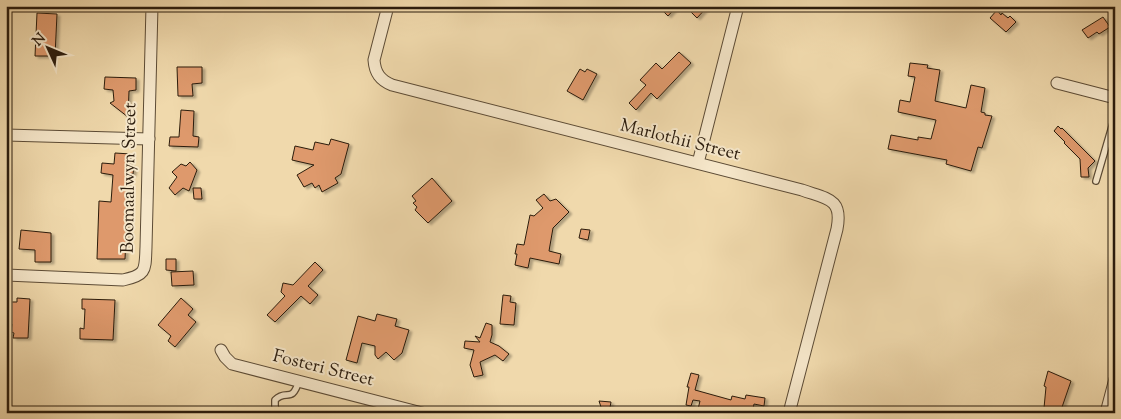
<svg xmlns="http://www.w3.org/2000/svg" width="1121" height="419" font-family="'Sorts Mill Goudy',serif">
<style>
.building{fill:#de996c;stroke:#2b1c0d;filter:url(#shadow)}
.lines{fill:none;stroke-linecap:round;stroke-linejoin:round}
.service-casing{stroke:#5c4b35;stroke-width:8}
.minor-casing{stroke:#5c4b35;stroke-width:13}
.service{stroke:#f5e6c9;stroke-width:5.5}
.minor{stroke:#f5e6c9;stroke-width:11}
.labels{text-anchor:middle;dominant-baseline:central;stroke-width:4;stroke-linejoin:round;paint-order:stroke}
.street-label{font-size:18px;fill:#2b1c0d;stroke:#f5e6c9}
</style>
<defs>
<filter id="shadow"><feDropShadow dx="3" dy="2" stdDeviation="1" flood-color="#0004"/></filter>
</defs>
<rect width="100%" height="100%" fill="#f0d9ac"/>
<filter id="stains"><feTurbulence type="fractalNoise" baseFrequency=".004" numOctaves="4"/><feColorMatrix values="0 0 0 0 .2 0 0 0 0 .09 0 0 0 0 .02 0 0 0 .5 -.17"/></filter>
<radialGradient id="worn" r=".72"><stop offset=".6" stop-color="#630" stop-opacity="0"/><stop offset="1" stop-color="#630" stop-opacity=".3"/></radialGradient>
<!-- building -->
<g class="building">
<path d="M 658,6 L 677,6 L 668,16 Z"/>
<path d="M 685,6 L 708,6 L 697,18 Z"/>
<path d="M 997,10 L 1001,15 L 1002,13 L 1008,18 L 1010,16 L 1016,22 L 1006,32 L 990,18 Z"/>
<path d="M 37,13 L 57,14 L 55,56 L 35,56 Z"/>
<path d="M 1103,17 L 1110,27 L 1099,34 L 1097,32 L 1088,38 L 1082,30 Z"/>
<path d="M 679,52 L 691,63 L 657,99 L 651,93 L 636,110 L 629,103 L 646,85 L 640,80 L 656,63 L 662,69 Z"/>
<path d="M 910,63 L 928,65 L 927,68 L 940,70 L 935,101 L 966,108 L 971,85 L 985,88 L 981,112 L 985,113 L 985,115 L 992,116 L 982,148 L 978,147 L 971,171 L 946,164 L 947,160 L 888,149 L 891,135 L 918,140 L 918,137 L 931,139 L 936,120 L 898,112 L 900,100 L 910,102 L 915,77 L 908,76 Z"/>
<path d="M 177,67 L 202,67 L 202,83 L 192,84 L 193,96 L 178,96 Z"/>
<path d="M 580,69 L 585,72 L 587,69 L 597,74 L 583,100 L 567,91 Z"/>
<path d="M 105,77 L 136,78 L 136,90 L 129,91 L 128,117 L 110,103 L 114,101 L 113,90 L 104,89 Z"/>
<path d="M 181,110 L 194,111 L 193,136 L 199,137 L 198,147 L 169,146 L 170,137 L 179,137 Z"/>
<path d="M 1058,126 L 1061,129 L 1062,128 L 1095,161 L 1088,168 L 1089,177 L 1081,177 L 1080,159 L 1064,143 L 1065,142 L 1054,131 Z"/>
<path d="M 331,139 L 349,144 L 341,174 L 335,178 L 338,183 L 322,192 L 319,185 L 315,188 L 312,183 L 304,187 L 297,175 L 314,165 L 292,160 L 295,146 L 313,150 L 315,142 L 329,145 Z"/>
<path d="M 115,153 L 131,154 L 130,165 L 134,166 L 133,174 L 129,174 L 125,259 L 97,259 L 99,201 L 111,202 L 113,175 L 101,173 L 102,163 L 114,164 Z"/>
<path d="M 190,162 L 197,170 L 189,191 L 183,188 L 175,195 L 169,188 L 177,177 L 172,172 L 181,164 L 186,166 Z"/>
<path d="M 432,178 L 452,201 L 428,223 L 415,210 L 417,207 L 413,203 L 416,201 L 412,196 Z"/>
<path d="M 193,188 L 201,188 L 202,199 L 194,199 Z"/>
<path d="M 544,194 L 550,201 L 556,199 L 569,212 L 553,228 L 549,251 L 561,254 L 559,264 L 530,258 L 528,268 L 515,265 L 517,254 L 515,254 L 517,244 L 524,245 L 530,215 L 534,216 L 543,208 L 536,200 Z"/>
<path d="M 581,229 L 590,230 L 588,240 L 579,238 Z"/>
<path d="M 21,230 L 51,233 L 51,262 L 35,262 L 35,250 L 19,249 Z"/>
<path d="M 166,259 L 176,259 L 176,271 L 166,270 Z"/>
<path d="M 315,262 L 323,270 L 308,286 L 318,295 L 310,304 L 301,296 L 275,322 L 267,315 L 285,296 L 281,292 L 283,283 L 293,285 Z"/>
<path d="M 193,271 L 194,285 L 172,286 L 171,272 Z"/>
<path d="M 503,295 L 511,296 L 510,302 L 516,303 L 514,325 L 500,324 Z"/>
<path d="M 17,298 L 30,299 L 28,338 L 13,338 L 14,333 L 11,332 L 12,324 L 6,324 L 6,302 L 17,302 Z"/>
<path d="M 181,298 L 193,309 L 188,315 L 196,322 L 175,347 L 168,341 L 171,336 L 158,325 Z"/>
<path d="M 82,299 L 115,300 L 113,340 L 80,339 L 80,328 L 84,329 L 85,309 L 82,309 Z"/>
<path d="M 377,314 L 397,319 L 395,326 L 409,330 L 402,353 L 394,360 L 386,352 L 378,359 L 375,355 L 375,346 L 362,343 L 357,363 L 346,360 L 358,316 L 375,321 Z"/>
<path d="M 486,323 L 492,325 L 492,335 L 490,342 L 499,346 L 509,354 L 503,361 L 495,355 L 480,362 L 483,375 L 474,377 L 470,365 L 474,350 L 464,348 L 465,341 L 480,342 L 475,336 L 480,338 Z"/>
<path d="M 1048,371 L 1071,381 L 1060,413 L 1056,413 L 1044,408 L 1046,387 L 1044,386 Z"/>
<path d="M 691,373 L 699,375 L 695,390 L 731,400 L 732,396 L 745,399 L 746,395 L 765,398 L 764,406 L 754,404 L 752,413 L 712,413 L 698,409 L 700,401 L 693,400 L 691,406 L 686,405 L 689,387 L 687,387 Z"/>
<path d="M 599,401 L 611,402 L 609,413 L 603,413 Z"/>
</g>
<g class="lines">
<!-- service casing -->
<g class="service-casing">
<g id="service">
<path d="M 1096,181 L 1115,116"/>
<path d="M 277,413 L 275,406 L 275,400 C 287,388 291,405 299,381"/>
</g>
</g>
<!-- minor casing -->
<g class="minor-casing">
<g id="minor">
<path d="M 388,6 L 374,60 C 375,73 380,80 392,85 L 802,190 C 827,199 843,198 837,229 L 789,413"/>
<path d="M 1057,83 L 1115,98"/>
<path d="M 6,135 L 149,139"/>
<path d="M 698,163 L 738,6"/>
<path d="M 6,275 L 123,280 C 147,275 145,270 146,247 L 152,6"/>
<path d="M 221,350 L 225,357 L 232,364 L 422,413"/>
<path d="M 1106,413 L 1115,379"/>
</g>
</g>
<!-- service -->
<use href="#service" class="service"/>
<!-- minor -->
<use href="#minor" class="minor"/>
</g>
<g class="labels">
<!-- street labels -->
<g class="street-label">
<text transform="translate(680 141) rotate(14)">Marlothii Street</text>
<text transform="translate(130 178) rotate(-89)">Boomaalwyn Street</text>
<text transform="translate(323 369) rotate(14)">Fosteri Street</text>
</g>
</g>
<!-- margin -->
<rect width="1121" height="419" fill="none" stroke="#f0d9ac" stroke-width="25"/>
<rect x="8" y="8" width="1106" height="404" fill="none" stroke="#2b1c0d" stroke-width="2.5"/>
<rect x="12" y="12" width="1096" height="394" fill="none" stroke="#2b1c0d"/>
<!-- north arrow -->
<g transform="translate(48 48) rotate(314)" stroke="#f5e6c9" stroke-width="4" paint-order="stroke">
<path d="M0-4L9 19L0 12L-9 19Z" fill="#2b1c0d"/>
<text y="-8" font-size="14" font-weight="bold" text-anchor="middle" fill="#2b1c0d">N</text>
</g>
<rect width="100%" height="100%" filter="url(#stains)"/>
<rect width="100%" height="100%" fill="url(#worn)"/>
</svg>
